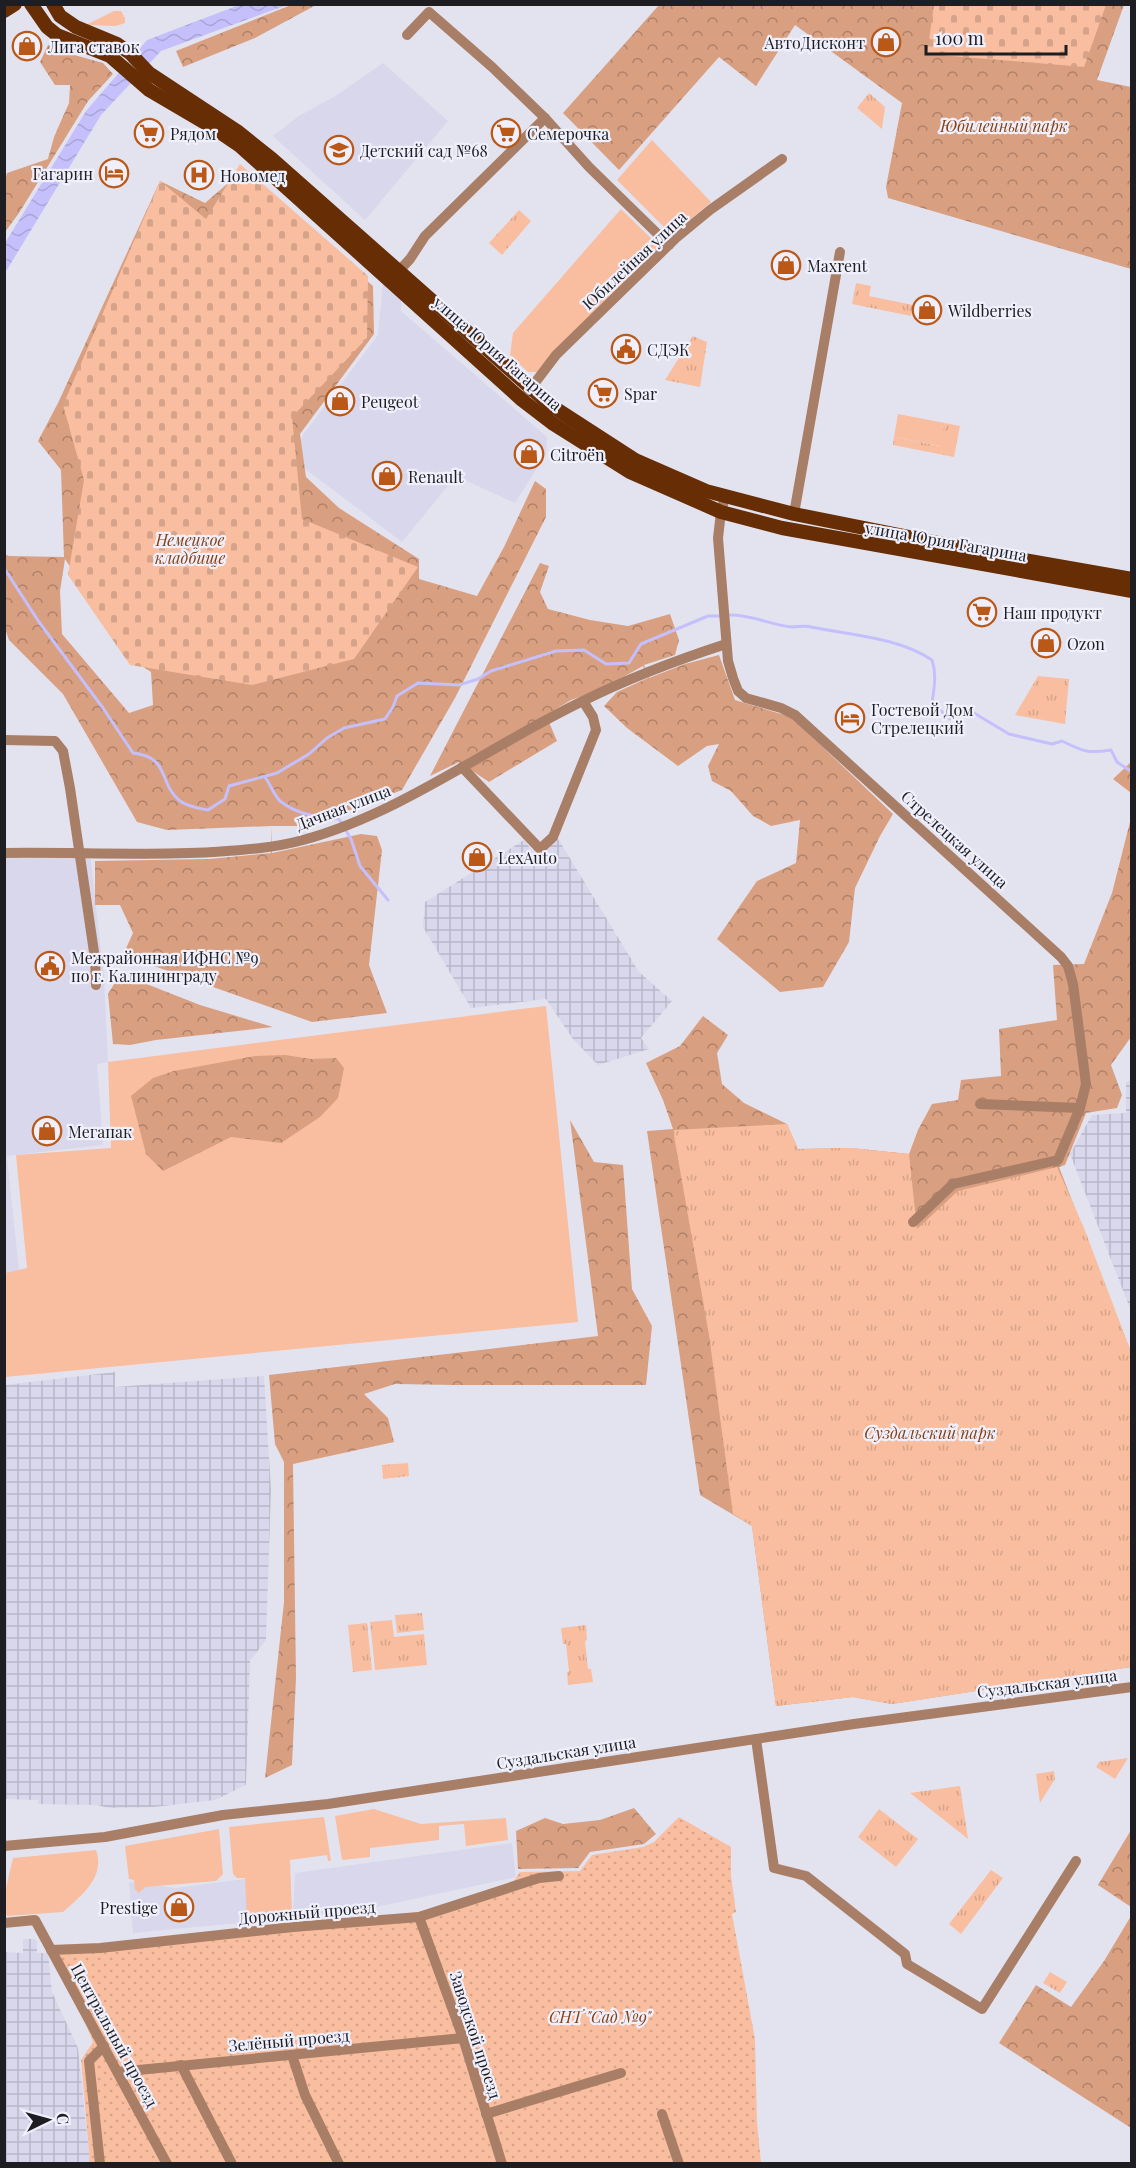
<svg xmlns="http://www.w3.org/2000/svg" width="1136" height="2168" font-family="'Playfair Display',serif">
<style>
.built{fill:#d8d7eb}
.industrial{fill:url(#industrial-grid)}
.grass{fill:#f9be9f}
.forest{fill:url(#forest-crowns);fill-rule:evenodd}
.cemetery{fill:url(#cemetery-stones)}
.park{fill:url(#park-tufts)}
.garden{fill:url(#garden-dots)}
.water{fill:url(#water-waves)}
.lines{fill:none;stroke-linecap:round;stroke-linejoin:round}
.stream{stroke:#c5c0fb;stroke-width:3}
.minor{stroke:#a97e67;stroke-width:10}
.major{stroke:#672d05;stroke-width:14}
.labels{text-anchor:middle;dominant-baseline:central;stroke-width:4.5;stroke-linejoin:round;paint-order:stroke}
.poi-label{font-size:16px;fill:#1d1d22;stroke:#f0f0fd;text-anchor:start}
.park-label{font-size:16px;font-style:italic;fill:#864012;stroke:#f0f0fd}
.street-label{font-size:16px;fill:#1d1d22;stroke:#f0f0fd}
</style>
<defs>
<pattern id="industrial-grid" width="8" height="8" patternUnits="userSpaceOnUse" patternTransform="scale(1.5)"><rect width="8" height="8" fill="#d8d7eb"/><path d="M0 4h8M4 0v8" fill="none" stroke="#b9b8c9"/></pattern>
<pattern id="forest-crowns" width="20" height="18" patternUnits="userSpaceOnUse" patternTransform="scale(1.5)"><rect width="20" height="18" fill="#d99f81"/><path d="M2 6a3 3 0 1 1 6 0M12 15a3 3 0 1 1 6 0" fill="none" stroke="#af8169"/></pattern>
<pattern id="cemetery-stones" width="16" height="16" patternUnits="userSpaceOnUse" patternTransform="scale(1.5)"><rect width="16" height="16" fill="#f9be9f"/><path d="M2 7V4a2 2 0 0 1 4 0v3zM10 15v-3a2 2 0 0 1 4 0v3z" fill="#d5a389"/></pattern>
<pattern id="park-tufts" width="24" height="20" patternUnits="userSpaceOnUse" patternTransform="scale(1.5)"><rect width="24" height="20" fill="#f9be9f"/><path d="M3 7l-1-3M5 7V3M7 7l1-3M15 17l-1-3M17 17v-4M19 17l1-3" fill="none" stroke="#d5a389"/></pattern>
<pattern id="garden-dots" width="8" height="8" patternUnits="userSpaceOnUse" patternTransform="scale(1.5)"><rect width="8" height="8" fill="#f9be9f"/><path d="M2 2h.1M6 6h.1" fill="none" stroke="#d5a389" stroke-width="1.8" stroke-linecap="round"/></pattern>
<pattern id="water-waves" width="16" height="10" patternUnits="userSpaceOnUse" patternTransform="scale(1.5)"><rect width="16" height="10" fill="#c5c0fb"/><path d="M0 5q4-4 8 0t8 0" fill="none" stroke="#a9a5d7"/></pattern>
</defs>
<rect width="100%" height="100%" fill="#e3e3f0"/>
<!-- built -->
<g class="built">
<path d="M 383,63 L 448,121 L 365,220 L 273,136 L 299,116 L 337,95 Z"/>
<path d="M 383,283 L 401,300 L 401,311 L 547,437 L 546,454 L 515,503 L 456,476 L 402,542 L 300,465 L 298,445 L 303,435 L 378,335 Z"/>
<path d="M 5,854 L 90,854 L 104,977 L 108,1062 L 97,1064 L 103,1145 L 7,1156 L 19,1271 L 5,1273 Z"/>
<path d="M 512,1843 L 516,1877 L 372,1908 L 293,1917 L 295,1873 Z"/>
<path d="M 252,1878 L 250,1922 L 133,1933 L 129,1882 L 176,1888 Z"/>
</g>
<!-- industrial -->
<g class="industrial">
<path d="M 557,837 L 639,972 L 672,1001 L 641,1038 L 649,1049 L 598,1065 L 573,1039 L 546,999 L 471,1008 L 423,927 L 425,902 L 524,840 L 537,857 Z"/>
<path d="M 1131,1080 L 1131,1311 L 1070,1154 L 1092,1115 L 1126,1113 L 1126,1082 Z"/>
<path d="M 115,1372 L 115,1387 L 264,1376 L 271,1490 L 266,1640 L 250,1661 L 246,1785 L 215,1800 L 154,1807 L 109,1808 L 97,1805 L 38,1804 L 38,1800 L 5,1799 L 5,1385 Z"/>
<path d="M 23,1939 L 34,1939 L 37,1941 L 37,1953 L 48,1953 L 52,1992 L 78,2048 L 90,2163 L 5,2164 L 5,1952 L 23,1953 Z"/>
</g>
<!-- grass -->
<g class="grass">
<path d="M 114,11 L 121,11 L 125,18 L 125,23 L 116,26 L 86,25 Z"/>
<path d="M 652,140 L 711,202 L 672,235 L 617,180 Z"/>
<path d="M 621,209 L 662,249 L 541,372 L 528,372 L 510,355 L 513,333 Z"/>
<path d="M 898,414 L 945,423 L 941,446 L 894,437 Z"/>
<path d="M 546,1006 L 578,1322 L 5,1377 L 5,1273 L 27,1268 L 16,1155 L 111,1148 L 108,1062 Z"/>
<path d="M 374,1809 L 421,1824 L 506,1818 L 508,1840 L 466,1846 L 464,1824 L 439,1826 L 439,1840 L 370,1848 L 370,1857 L 342,1860 L 335,1816 Z"/>
<path d="M 324,1817 L 331,1861 L 328,1861 L 327,1855 L 290,1860 L 292,1914 L 297,1914 L 298,1921 L 288,1913 L 247,1919 L 245,1878 L 237,1878 L 233,1874 L 229,1827 Z"/>
<path d="M 219,1829 L 223,1874 L 216,1881 L 145,1887 L 139,1893 L 135,1889 L 134,1880 L 129,1879 L 125,1846 Z"/>
<path d="M 96,1850 C 106,1877 81,1896 63,1912 L 7,1916 C 0,1903 10,1873 13,1858 Z"/>
</g>
<!-- forest -->
<g class="forest">
<path d="M 291,5 L 316,5 L 255,38 L 183,67 L 176,51 Z"/>
<path d="M 659,5 L 1124,5 L 1097,80 L 1131,87 L 1131,269 L 888,198 L 886,187 L 902,103 L 795,25 L 756,86 L 719,57 L 619,170 L 563,113 Z"/>
<path d="M 48,45 L 67,53 L 103,63 L 113,74 L 88,101 L 19,213 L 5,232 L 4,183 L 7,173 L 48,159 L 54,137 L 69,103 L 70,85 L 55,85 L 40,62 Z"/>
<path d="M 241,172 L 373,286 L 374,334 L 300,434 L 306,477 L 339,508 L 419,559 L 419,579 L 477,596 L 504,547 L 535,481 L 546,489 L 546,517 L 455,698 L 402,790 L 340,814 L 316,826 L 272,826 L 272,853 L 361,834 L 377,836 L 382,850 L 369,965 L 387,1013 L 312,1022 L 123,955 L 133,933 L 120,905 L 95,905 L 95,861 L 209,859 L 271,853 L 272,826 L 167,830 L 137,822 L 63,694 L 9,640 L 4,626 L 4,554 L 9,556 L 64,557 L 61,470 L 38,441 L 58,403 L 160,181 L 205,203 ZM 65,559 L 132,659 L 151,672 L 153,705 L 129,713 L 62,634 L 60,591 Z"/>
<path d="M 540,563 L 549,566 L 540,592 L 548,609 L 590,620 L 628,626 L 670,614 L 679,640 L 675,655 L 644,665 L 649,678 L 685,664 L 719,655 L 735,700 L 791,717 L 893,814 L 880,836 L 855,888 L 849,942 L 823,987 L 780,992 L 717,939 L 757,881 L 796,863 L 800,820 L 771,826 L 753,816 L 731,791 L 712,781 L 708,766 L 719,744 L 707,746 L 678,766 L 627,728 L 604,706 L 617,692 L 648,678 L 643,666 L 600,690 L 571,700 L 546,715 L 557,741 L 489,782 L 459,762 L 430,776 Z"/>
<path d="M 1131,762 L 1131,798 L 1131,793 L 1113,779 Z"/>
<path d="M 1131,818 L 1131,1037 L 1111,1065 L 1122,1095 L 1117,1108 L 1086,1113 L 1065,1165 L 1059,1167 L 1131,1352 L 1131,1667 L 892,1704 L 853,1697 L 776,1706 L 752,1526 L 700,1495 L 647,1131 L 673,1129 L 663,1100 L 646,1063 L 680,1046 L 703,1016 L 728,1035 L 717,1053 L 722,1084 L 744,1103 L 787,1124 L 798,1149 L 851,1148 L 909,1154 L 918,1130 L 932,1104 L 958,1100 L 961,1080 L 1001,1076 L 999,1029 L 1057,1020 L 1053,965 L 1084,964 L 1112,893 Z"/>
<path d="M 119,976 L 144,983 L 200,1005 L 273,1027 L 156,1040 L 130,1045 L 113,1044 L 108,994 Z"/>
<path d="M 285,1055 L 311,1059 L 336,1058 L 344,1068 L 338,1098 L 320,1117 L 281,1143 L 231,1137 L 163,1171 L 146,1154 L 131,1096 L 153,1078 L 174,1071 L 255,1056 Z"/>
<path d="M 570,1120 L 594,1162 L 623,1165 L 632,1289 L 652,1326 L 646,1385 L 455,1385 L 395,1384 L 364,1394 L 388,1418 L 394,1442 L 293,1464 L 296,1678 L 292,1765 L 265,1778 L 284,1602 L 284,1462 L 275,1444 L 269,1375 L 598,1336 Z"/>
<path d="M 634,1808 L 656,1834 L 644,1844 L 590,1852 L 578,1868 L 518,1869 L 516,1831 L 545,1818 L 563,1824 L 600,1820 Z"/>
<path d="M 1131,1830 L 1131,1907 L 1098,1885 Z"/>
<path d="M 1131,1916 L 1131,2128 L 999,2043 L 1036,1985 L 1071,2007 L 1104,1961 Z"/>
</g>
<!-- cemetery -->
<g class="cemetery">
<path d="M 934,5 L 934,4 L 1106,5 L 1084,67 L 927,54 Z"/>
<path d="M 240,164 L 368,276 L 367,338 L 292,417 L 302,519 L 418,567 L 354,659 L 252,685 L 130,665 L 68,575 L 84,480 L 63,405 L 160,181 L 206,219 Z"/>
</g>
<!-- park -->
<g class="park">
<path d="M 869,93 L 885,107 L 882,129 L 857,108 Z"/>
<path d="M 519,210 L 531,221 L 502,255 L 489,243 Z"/>
<path d="M 856,283 L 871,286 L 869,296 L 913,305 L 911,316 L 852,304 Z"/>
<path d="M 693,336 L 707,342 L 700,387 L 665,380 Z"/>
<path d="M 945,423 L 960,426 L 954,457 L 893,445 L 894,437 L 940,446 Z"/>
<path d="M 1038,676 L 1069,679 L 1065,724 L 1015,715 Z"/>
<path d="M 787,1124 L 798,1149 L 851,1148 L 909,1154 L 917,1229 L 958,1191 L 1057,1167 L 1084,1228 L 1131,1352 L 1131,1667 L 892,1704 L 853,1697 L 776,1706 L 752,1526 L 733,1514 L 709,1335 L 673,1130 Z"/>
<path d="M 408,1463 L 409,1476 L 383,1479 L 382,1465 Z"/>
<path d="M 422,1613 L 424,1630 L 397,1633 L 395,1615 Z"/>
<path d="M 392,1620 L 394,1637 L 424,1634 L 427,1665 L 375,1670 L 370,1622 Z"/>
<path d="M 367,1623 L 372,1670 L 353,1672 L 348,1625 Z"/>
<path d="M 586,1625 L 587,1640 L 585,1641 L 588,1669 L 591,1669 L 593,1682 L 568,1685 L 567,1672 L 569,1672 L 566,1644 L 563,1644 L 561,1628 Z"/>
<path d="M 1128,1758 L 1115,1779 L 1096,1767 L 1099,1762 Z"/>
<path d="M 1054,1771 L 1055,1779 L 1040,1803 L 1036,1774 Z"/>
<path d="M 960,1786 L 968,1839 L 910,1793 Z"/>
<path d="M 879,1809 L 918,1839 L 896,1867 L 858,1837 Z"/>
<path d="M 991,1870 L 1003,1878 L 961,1934 L 949,1924 Z"/>
<path d="M 1050,1972 L 1067,1982 L 1060,1993 L 1043,1983 Z"/>
</g>
<!-- garden -->
<path class="garden" d="M 679,1817 L 731,1847 L 731,1876 L 736,1912 L 732,1914 L 755,2039 L 757,2122 L 761,2163 L 90,2163 L 81,2060 L 93,2042 L 56,1953 L 445,1909 L 508,1889 L 520,1872 L 580,1871 L 592,1855 L 643,1847 L 654,1842 Z"/>
<!-- water -->
<path class="water" d="M 239,5 L 287,5 L 161,51 L 101,115 L 5,273 L 5,243 L 86,111 L 147,40 Z"/>
<g class="lines">
<!-- stream -->
<g class="stream">
<path d="M 4,568 L 39,622 L 103,708 L 133,753 C 171,757 158,784 180,801 C 188,807 198,808 208,810 L 225,799 L 229,786 L 277,773 L 309,754 L 327,738 L 344,728 L 385,719 L 393,707 L 397,696 L 418,683 L 459,685 L 478,679 L 491,671 L 556,651 L 584,650 L 606,664 L 629,663 L 641,644 L 708,616 L 722,616"/>
<path d="M 728,615 C 751,614 770,625 792,627 C 799,627 805,625 811,627 C 850,635 898,637 932,660 C 937,675 934,688 932,703 L 950,719 L 969,710 L 1009,734 L 1052,744 L 1062,741 C 1082,751 1088,754 1111,750 L 1117,762 L 1132,772"/>
<path d="M 265,777 C 270,784 274,795 280,801 C 296,814 319,818 339,819 L 351,839 L 360,866 L 388,900"/>
</g>
<!-- minor -->
<g class="minor">
<path d="M 407,35 L 429,12 L 492,67 L 545,118 L 589,167 L 669,245"/>
<path d="M 398,272 L 410,259 L 425,236 L 545,118"/>
<path d="M 528,392 L 556,355 L 676,238 L 710,210 L 782,159"/>
<path d="M 725,497 L 721,512 L 718,538 L 728,661 L 733,678 L 738,691 L 746,698 L 781,708 L 795,715 L 1061,957 L 1068,966 L 1073,984 L 1086,1084 L 1080,1108 L 980,1104"/>
<path d="M 794,514 L 840,252"/>
<path d="M 4,740 L 55,741 L 63,751 L 70,788 L 95,959 L 96,985"/>
<path d="M 462,767 L 540,849 L 553,837 L 596,730 L 593,717 L 583,701"/>
<path d="M 4,853 C 74,852 144,856 213,852 C 243,850 274,848 303,840 C 404,812 489,746 583,701 C 629,678 677,660 726,644"/>
<path d="M 913,1222 L 953,1184 L 1058,1160 L 1080,1108"/>
<path d="M 756,1739 L 774,1868 L 806,1876 L 905,1954 L 907,1964 L 982,2009 L 1076,1861"/>
<path d="M 4,1846 L 105,1837 L 223,1815 L 328,1804 L 854,1724 L 1132,1687"/>
<path d="M 419,1917 L 463,2038 L 502,2164"/>
<path d="M 4,1923 L 35,1920 L 167,2164"/>
<path d="M 51,1950 L 100,1948 L 293,1927 L 419,1917 L 539,1878 L 559,1876"/>
<path d="M 292,2055 L 305,2095 L 339,2164"/>
<path d="M 181,2065 L 232,2164"/>
<path d="M 118,2072 L 463,2038"/>
<path d="M 486,2114 L 621,2073"/>
<path d="M 662,2114 L 679,2164"/>
<path d="M 100,2164 L 89,2061 L 104,2046"/>
</g>
<!-- major -->
<g class="major">
<path d="M 31,4 L 47,27 L 57,35 L 110,56 L 149,90 L 212,127 L 240,146 L 522,400 L 552,423 L 630,472 L 721,512 L 782,528 L 1132,591"/>
<path d="M 53,4 L 60,16 L 76,27 L 117,44 L 130,53 L 149,73 L 237,131 L 272,159 L 550,405 L 635,460 L 706,491 L 794,514 L 1018,559 L 1132,579"/>
<path d="M 4,11 L 15,4"/>
</g>
</g>
<!-- icons -->
<defs>
<g id="shop-ring" transform="scale(1.5)"><circle r="9.5" fill="#f0f0fd" stroke="#b95817" stroke-width="1.5"/><path d="M-5-2.5h2.3a2.7 3.5 0 0 1 5.4 0H5L5.5 6h-11ZM-1.5-2.5h3a1.5 2.3 0 0 0-3 0Z" fill="#b95817"/></g>
<g id="supermarket-ring" transform="scale(1.5)"><circle r="9.5" fill="#f0f0fd" stroke="#b95817" stroke-width="1.5"/><path d="M-6-5.5h2.5l.6 2H6L4.5 2H-2.5L-4.4-4H-6ZM-1.5 3.2a1.3 1.3 0 1 0 .1 0ZM3 3.2a1.3 1.3 0 1 0 .1 0Z" fill="#b95817"/></g>
<g id="school-ring" transform="scale(1.5)"><circle r="9.5" fill="#f0f0fd" stroke="#b95817" stroke-width="1.5"/><path d="M0-5L7-2L0 1L-7-2ZM-4 1L0 2.5L4 1V4Q0 6-4 4Z" fill="#b95817"/></g>
<g id="hotel-ring" transform="scale(1.5)"><circle r="9.5" fill="#f0f0fd" stroke="#b95817" stroke-width="1.5"/><path d="M-6-4.5h1.5V1H6V5H4.5V3h-9V5H-6ZM-4 0a1.8 1.8 0 1 1 3.6 0ZM.5 0V-2.5h3Q6-2.5 6 0Z" fill="#b95817"/></g>
<g id="hospital-ring" transform="scale(1.5)"><circle r="9.5" fill="#f0f0fd" stroke="#b95817" stroke-width="1.5"/><path d="M-5-5h3v3.5h4V-5h3V5h-3V1.5h-4V5h-3Z" fill="#b95817"/></g>
<g id="civic-ring" transform="scale(1.5)"><circle r="9.5" fill="#f0f0fd" stroke="#b95817" stroke-width="1.5"/><path d="M-.6-6.5H3V-4.5H.6V-3L4-1V1h2V6H-6V1h2V-1L-.6-3ZM-1.2 2.5V6h2.4V2.5Z" fill="#b95817"/></g>
</defs>
<g fill-rule="evenodd">
<use href="#shop-ring" x="886" y="42"/>
<use href="#shop-ring" x="27" y="46"/>
<use href="#supermarket-ring" x="149" y="133"/>
<use href="#supermarket-ring" x="506" y="133"/>
<use href="#school-ring" x="339" y="150"/>
<use href="#hotel-ring" x="114" y="173"/>
<use href="#hospital-ring" x="199" y="175"/>
<use href="#shop-ring" x="786" y="265"/>
<use href="#shop-ring" x="927" y="310"/>
<use href="#civic-ring" x="626" y="349"/>
<use href="#supermarket-ring" x="603" y="393"/>
<use href="#shop-ring" x="340" y="401"/>
<use href="#shop-ring" x="529" y="454"/>
<use href="#shop-ring" x="387" y="476"/>
<use href="#supermarket-ring" x="982" y="612"/>
<use href="#shop-ring" x="1046" y="643"/>
<use href="#hotel-ring" x="850" y="718"/>
<use href="#shop-ring" x="477" y="857"/>
<use href="#civic-ring" x="50" y="966"/>
<use href="#shop-ring" x="47" y="1131"/>
<use href="#shop-ring" x="179" y="1907"/>
</g>
<g class="labels">
<!-- poi labels -->
<g class="poi-label">
<text x="865" y="42" text-anchor="end">АвтоДисконт</text>
<text x="48" y="46">Лига ставок</text>
<text x="170" y="133">Рядом</text>
<text x="527" y="133">Семерочка</text>
<text x="360" y="150">Детский сад №68</text>
<text x="93" y="173" text-anchor="end">Гагарин</text>
<text x="220" y="175">Новомед</text>
<text x="807" y="265">Maxrent</text>
<text x="948" y="310">Wildberries</text>
<text x="647" y="349">СДЭК</text>
<text x="624" y="393">Spar</text>
<text x="361" y="401">Peugeot</text>
<text x="550" y="454">Citroën</text>
<text x="408" y="476">Renault</text>
<text x="1003" y="612">Наш продукт</text>
<text x="1067" y="643">Ozon</text>
<text x="871" y="709">Гостевой Дом<tspan x="871" dy="18">Стрелецкий</tspan></text>
<text x="498" y="857">LexAuto</text>
<text x="71" y="957">Межрайонная ИФНС №9<tspan x="71" dy="18">по г. Калининграду</tspan></text>
<text x="68" y="1131">Мегапак</text>
<text x="158" y="1907" text-anchor="end">Prestige</text>
</g>
<!-- park labels -->
<g class="park-label">
<text x="1004" y="125">Юбилейный парк</text>
<text x="190" y="539">Немецкое<tspan x="190" dy="18">кладбище</tspan></text>
<text x="930" y="1432">Суздальский парк</text>
<text x="600" y="2016">СНТ "Сад №9"</text>
</g>
<!-- street labels -->
<g class="street-label">
<text transform="translate(634 260) rotate(-43)">Юбилейная улица</text>
<text transform="translate(498 353) rotate(41)">улица Юрия Гагарина</text>
<text transform="translate(946 541) rotate(10)">улица Юрия Гагарина</text>
<text transform="translate(343 807) rotate(-21)">Дачная улица</text>
<text transform="translate(955 839) rotate(42)">Стрелецкая улица</text>
<text transform="translate(1047 1683) rotate(-7)">Суздальская улица</text>
<text transform="translate(566 1752) rotate(-9)">Суздальская улица</text>
<text transform="translate(307 1912) rotate(-5)">Дорожный проезд</text>
<text transform="translate(115 2035) rotate(61)">Центральный проезд</text>
<text transform="translate(476 2035) rotate(72)">Заводской проезд</text>
<text transform="translate(289 2040) rotate(-5)">Зелёный проезд</text>
</g>
</g>
<!-- border -->
<rect width="1136" height="2168" fill="none" stroke="#1d1d22" stroke-width="12"/>
<!-- north arrow -->
<g transform="translate(48 2120) rotate(85)" stroke="#f0f0fd" stroke-width="4.5" paint-order="stroke">
<path d="M0-4.5L10 22L0 15L-10 22Z" fill="#1d1d22"/>
<text y="-9" font-size="16" font-weight="bold" text-anchor="middle" fill="#1d1d22">С</text>
</g>
<!-- scale -->
<path d="M926 45v9h140v-9" fill="none" stroke="#1d1d22" stroke-width="3"/>
<text x="935" y="45" font-size="18" fill="#1d1d22" stroke="#f0f0fd" stroke-width="4.5" paint-order="stroke">100 m</text>
</svg>
